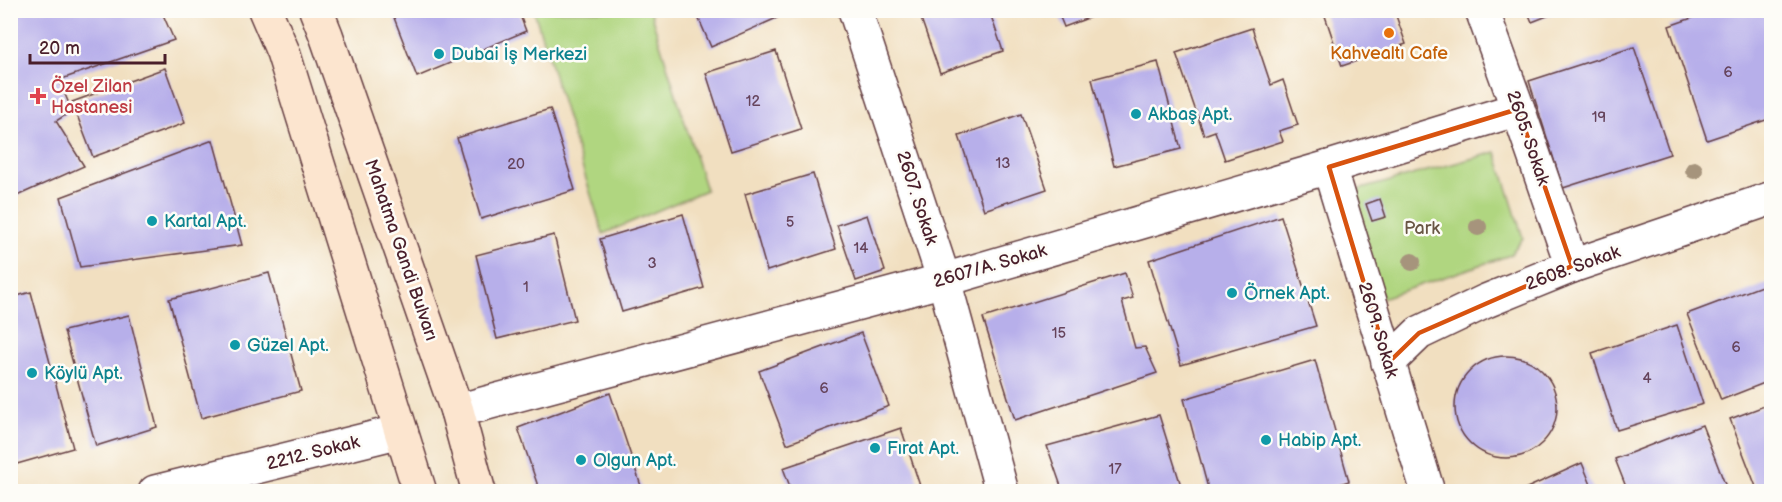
<svg xmlns="http://www.w3.org/2000/svg" width="1782" height="502" font-family="'Balsamiq Sans',sans-serif">
<style>
.green{fill:#b0d680;stroke:#7d7a56;stroke-width:1.5}
.building{fill:#b7afea}
.lines{fill:none;stroke-linecap:round;stroke-linejoin:round}
.minor-casing{stroke:#633c41;stroke-width:36}
.secondary-casing{stroke:#633c41;stroke-width:36}
.minor{stroke:#fff;stroke-width:33}
.secondary{stroke:#fce5cf;stroke-width:33}
.tree{fill:#a6947c}
.marked{fill:none;stroke:#d8530f;stroke-width:4.5;stroke-linejoin:round}
.food-dot{fill:#e8710a;stroke:#fdfcf7;stroke-width:2}
.culture-dot{fill:#0f9aa8;stroke:#fdfcf7;stroke-width:2}
.health-dot{fill:#e0444e;stroke:#fdfcf7;stroke-width:2}
.labels{text-anchor:middle;dominant-baseline:central;stroke-width:5;stroke-linejoin:round;paint-order:stroke}
.number-label{font-size:15px;fill:#65435b}
.food-label{font-size:18px;fill:#c56008;stroke:#fdfcf7}
.culture-label{font-size:18px;fill:#0d838f;stroke:#fdfcf7;text-anchor:start}
.health-label{font-size:18px;fill:#be3a42;stroke:#fdfcf7;text-anchor:start}
.street-label{font-size:18px;fill:#4a1f2b;stroke:#fdfcf7}
.park-label{font-size:18px;fill:#695644;stroke:#fdfcf7}
</style>
<rect width="100%" height="100%" fill="#fdfcf7"/>
<filter id="ink" filterUnits="userSpaceOnUse"><feTurbulence type="fractalNoise" baseFrequency=".0167" numOctaves="2"/><feDisplacementMap in="SourceGraphic" scale="12" xChannelSelector="R" yChannelSelector="G"/><feConvolveMatrix kernelMatrix="1 2 1 2 8 2 1 2 1" color-interpolation-filters="sRGB"/></filter>
<filter id="wash" filterUnits="userSpaceOnUse"><feTurbulence type="fractalNoise" baseFrequency=".008" numOctaves="4" result="noise"/><feDisplacementMap in="SourceGraphic" scale="24" xChannelSelector="R" yChannelSelector="G"/><feGaussianBlur stdDeviation="1.35" result="paint"/><feColorMatrix in="noise" values="0 0 0 0 0 0 0 0 0 0 0 0 0 0 0 0 0 1.4 0 .05"/><feComposite in="paint" operator="in"/></filter>
<g filter="url(#wash)">
<rect width="100%" height="100%" fill="#f1dfc0"/>
<!-- green -->
<g class="green">
<path d="M 534,11 L 650,11 L 706,190 L 603,234 Z"/>
<path d="M 1496,152 L 1523,238 L 1510,255 L 1382,298 L 1354,191 Z"/>
</g>
<g id="blocks">
<!-- building -->
<g class="building">
<path d="M 10,10 L 161,10 L 174,40 L 59,80 L 72,111 L 56,121 L 84,166 L 10,199 Z"/>
<path d="M 391,10 L 518,10 L 526,31 L 417,77 Z"/>
<path d="M 695,10 L 777,10 L 779,17 L 711,47 Z"/>
<path d="M 918,10 L 989,10 L 1003,51 L 940,73 Z"/>
<path d="M 1057,10 L 1107,10 L 1107,11 L 1064,27 Z"/>
<path d="M 1323,10 L 1394,10 L 1406,44 L 1342,66 Z"/>
<path d="M 1527,10 L 1560,10 L 1560,11 L 1532,22 Z"/>
<path d="M 1715,10 L 1772,10 L 1772,118 L 1707,140 L 1669,26 Z"/>
<path d="M 1252,28 L 1271,85 L 1283,80 L 1298,125 L 1279,131 L 1283,141 L 1225,160 L 1215,131 L 1204,135 L 1176,53 Z"/>
<path d="M 1634,47 L 1670,154 L 1563,188 L 1529,81 Z"/>
<path d="M 776,51 L 801,129 L 731,151 L 706,73 Z"/>
<path d="M 1158,62 L 1181,149 L 1114,166 L 1092,79 Z"/>
<path d="M 165,68 L 185,123 L 93,157 L 72,102 Z"/>
<path d="M 550,109 L 575,190 L 481,219 L 457,138 Z"/>
<path d="M 1021,114 L 1047,189 L 984,210 L 959,136 Z"/>
<path d="M 213,140 L 242,245 L 80,267 L 61,197 Z"/>
<path d="M 813,174 L 836,249 L 767,271 L 745,194 Z"/>
<path d="M 1380,199 L 1386,217 L 1372,221 L 1366,204 Z"/>
<path d="M 683,214 L 704,288 L 622,312 L 600,239 Z"/>
<path d="M 867,215 L 885,271 L 856,281 L 837,225 Z"/>
<path d="M 1281,216 L 1316,326 L 1181,365 L 1149,260 Z"/>
<path d="M 554,235 L 575,320 L 497,339 L 476,255 Z"/>
<path d="M 269,273 L 301,391 L 201,418 L 169,299 Z"/>
<path d="M 1125,273 L 1133,298 L 1122,301 L 1135,348 L 1145,347 L 1157,373 L 1015,420 L 983,318 Z"/>
<path d="M 1772,282 L 1772,380 L 1721,400 L 1687,314 Z"/>
<path d="M 31,292 L 73,448 L 10,466 L 10,298 Z"/>
<path d="M 129,315 L 157,427 L 96,446 L 64,331 Z"/>
<path d="M 1677,325 L 1703,404 L 1617,430 L 1592,353 Z"/>
<path d="M 861,333 L 889,406 L 787,444 L 759,371 Z"/>
<circle cx="1506" cy="407" r="51"/>
<path d="M 1315,360 L 1349,481 L 1315,492 L 1209,492 L 1184,399 Z"/>
<path d="M 610,393 L 643,492 L 540,492 L 518,428 Z"/>
<path d="M 1772,403 L 1772,492 L 1758,492 L 1730,419 Z"/>
<path d="M 1159,415 L 1183,492 L 1063,492 L 1047,446 Z"/>
<path d="M 1702,425 L 1728,492 L 1628,492 L 1615,459 Z"/>
<path d="M 901,428 L 922,492 L 792,492 L 783,468 Z"/>
<path d="M 1582,463 L 1594,492 L 1518,492 Z"/>
</g>
</g>
</g>
<g filter="url(#ink)">
<use href="#blocks" fill-opacity="0" stroke="#633c41" stroke-width="1.5"/>
<g class="lines">
<!-- minor casing -->
<g class="minor-casing">
<g id="minor">
<path d="M 855,10 L 944,280 L 1002,492"/>
<path d="M 1482,10 L 1518,109 L 1572,266"/>
<path d="M 1329,167 L 1428,492"/>
<path d="M 1388,363 L 1419,333 L 1486,301 L 1572,266 L 1772,198"/>
<path d="M 457,411 L 944,280 L 1329,167 L 1518,109"/>
<path d="M 155,492 L 401,431"/>
</g>
</g>
<!-- secondary casing -->
<g class="secondary-casing">
<g id="secondary">
<path d="M 265,10 L 283,52 L 420,492"/>
<path d="M 316,10 L 326,35 L 457,411 L 479,492"/>
</g>
</g>
<!-- minor -->
<use href="#minor" class="minor"/>
<!-- secondary -->
<use href="#secondary" class="secondary"/>
</g>
<!-- trees -->
<g class="tree">
<circle cx="1694" cy="170" r="9"/>
<circle cx="1478" cy="227" r="9"/>
<circle cx="1412" cy="262" r="9"/>
</g>
</g>
<!-- marked area -->
<path class="marked" d="M 1518,109 L 1572,266 L 1419,333 L 1388,363 L 1329,167 Z"/>
<!-- markers -->
<circle class="food-dot" cx="1389" cy="33" r="6"/>
<g class="culture-dot">
<circle cx="439" cy="54" r="6"/>
<circle cx="1136" cy="114" r="6"/>
<circle cx="152" cy="221" r="6"/>
<circle cx="1232" cy="293" r="6"/>
<circle cx="235" cy="345" r="6"/>
<circle cx="32" cy="373" r="6"/>
<circle cx="1266" cy="440" r="6"/>
<circle cx="875" cy="448" r="6"/>
<circle cx="581" cy="460" r="6"/>
</g>
<path class="health-dot" d="M35 87h6v6h6v6h-6v6h-6v-6h-6v-6h6z"/>
<g class="labels">
<!-- number labels -->
<g class="number-label">
<text x="1728" y="72">6</text>
<text x="753" y="101">12</text>
<text x="1599" y="117">19</text>
<text x="1003" y="163">13</text>
<text x="516" y="164">20</text>
<text x="790" y="222">5</text>
<text x="861" y="248">14</text>
<text x="652" y="263">3</text>
<text x="526" y="287">1</text>
<text x="1059" y="333">15</text>
<text x="1736" y="347">6</text>
<text x="1647" y="378">4</text>
<text x="824" y="388">6</text>
<text x="1115" y="469">17</text>
</g>
<!-- food labels -->
<g class="food-label">
<text x="1389" y="53">Kahvealtı Cafe</text>
</g>
<!-- culture labels -->
<g class="culture-label">
<text x="451" y="54">Dubai İş Merkezi</text>
<text x="1148" y="114">Akbaş Apt.</text>
<text x="164" y="221">Kartal Apt.</text>
<text x="1244" y="293">Örnek Apt.</text>
<text x="247" y="345">Güzel Apt.</text>
<text x="44" y="373">Köylü Apt.</text>
<text x="1278" y="440">Habip Apt.</text>
<text x="887" y="448">Fırat Apt.</text>
<text x="593" y="460">Olgun Apt.</text>
</g>
<!-- health labels -->
<g class="health-label">
<text x="51" y="86">Özel Zilan<tspan x="51" dy="21">Hastanesi</tspan></text>
</g>
<!-- street labels -->
<g class="street-label">
<text transform="translate(1528 138) rotate(71)">2605. Sokak</text>
<text transform="translate(917 198) rotate(72)">2607. Sokak</text>
<text transform="translate(401 250) rotate(71)">Mahatma Gandi Bulvarı</text>
<text transform="translate(990 266) rotate(-16)">2607/A. Sokak</text>
<text transform="translate(1573 268) rotate(-20)">2608. Sokak</text>
<text transform="translate(1378 330) rotate(73)">2609. Sokak</text>
<text transform="translate(313 453) rotate(-14)">2212. Sokak</text>
</g>
<!-- park labels -->
<g class="park-label">
<text x="1422" y="228">Park</text>
</g>
</g>
<!-- margin -->
<rect width="1782" height="502" fill="none" stroke="#fdfcf7" stroke-width="36"/>
<!-- scale -->
<path d="M30 54v9h135v-9" fill="none" stroke="#4a1f2b" stroke-width="3"/>
<text x="39" y="54" font-size="18" fill="#4a1f2b" stroke="#fdfcf7" stroke-width="4.5" paint-order="stroke">20 m</text>
</svg>
